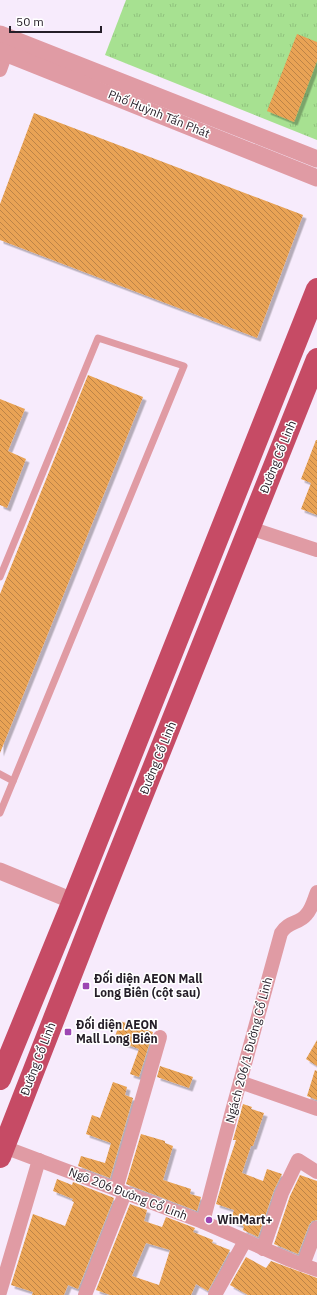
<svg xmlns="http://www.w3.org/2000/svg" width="317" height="1295" font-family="'IBM Plex Sans',sans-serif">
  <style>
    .grass { fill: url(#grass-tufts) }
    .building { fill: url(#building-back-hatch); fill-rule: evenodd; filter: url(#shadow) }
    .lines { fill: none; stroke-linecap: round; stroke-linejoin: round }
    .service { stroke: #e09ba4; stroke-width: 7 }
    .minor { stroke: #e09ba4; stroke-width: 14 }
    .tertiary { stroke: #e09ba4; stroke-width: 17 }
    .primary { stroke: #c64b65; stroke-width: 22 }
    .poi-dot { fill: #9d46b3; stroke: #fff; stroke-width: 1.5 }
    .labels { text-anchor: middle; stroke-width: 3; stroke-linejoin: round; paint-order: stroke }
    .street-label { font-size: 12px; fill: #251e28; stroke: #fff }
    .poi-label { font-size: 12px; font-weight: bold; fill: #251e28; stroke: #fff; text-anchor: start }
  </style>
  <defs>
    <pattern id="grass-tufts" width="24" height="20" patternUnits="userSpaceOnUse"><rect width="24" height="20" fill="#a7e191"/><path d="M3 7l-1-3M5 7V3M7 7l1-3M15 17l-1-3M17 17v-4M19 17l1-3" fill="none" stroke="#90c17d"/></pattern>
    <pattern id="building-back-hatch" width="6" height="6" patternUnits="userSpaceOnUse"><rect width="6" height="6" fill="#e9a354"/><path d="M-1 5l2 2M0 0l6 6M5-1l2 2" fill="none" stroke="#bd8446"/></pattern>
    <filter id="shadow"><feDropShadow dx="3.5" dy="3.5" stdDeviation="0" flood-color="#0004"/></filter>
  </defs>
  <rect width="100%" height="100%" fill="#f7ebfc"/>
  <polygon class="grass" points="126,0 317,0 317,140 105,55"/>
  <g class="building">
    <polygon points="297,34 317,42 317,61 294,122 267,111"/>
    <polygon points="34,113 303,215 257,338 0,240 0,204"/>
    <polygon points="88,375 143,397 0,753 0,594"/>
    <polygon points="0,399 25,409 8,451 26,459 7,508 0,505"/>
    <polygon points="316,440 317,440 317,515 301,509 311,483 301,479"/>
    <polygon points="120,1021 153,1032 139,1077 130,1074 139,1049 114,1040"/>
    <polygon points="317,1040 317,1066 306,1059"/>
    <polygon points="160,1066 193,1077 189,1088 157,1077"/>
    <polygon points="315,1070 317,1071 317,1100 307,1096"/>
    <polygon points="113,1082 127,1087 125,1095 133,1098 110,1178 78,1166 81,1156 105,1163 111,1143 86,1134 92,1115 100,1118"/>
    <polygon points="243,1104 252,1107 251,1109 264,1113 253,1146 251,1146 242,1173 263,1181 267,1169 282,1174 274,1190 258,1237 243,1230 244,1226 230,1221 234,1210 216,1204 225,1173 236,1140 233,1140"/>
    <polygon points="141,1134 165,1141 165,1143 173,1146 163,1180 191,1189 190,1194 201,1197 197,1211 126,1184"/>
    <polygon points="300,1175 317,1181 317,1220 312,1221 309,1225 298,1254 274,1244 290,1196"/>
    <polygon points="57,1179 72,1185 73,1182 114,1198 78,1289 68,1285 64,1295 32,1295 33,1292 11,1285 33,1214 65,1226 74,1202 72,1201 73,1199 53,1191"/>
    <path d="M130,1204L147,1210L144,1221L162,1227L166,1217L195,1228L193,1232L213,1240L212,1243L230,1250L208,1291L196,1284L191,1295H110L96,1290ZM146,1243L170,1250L159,1285L132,1276Z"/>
    <polygon points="246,1257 266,1268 271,1261 317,1278 317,1295 248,1295 230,1285"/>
  </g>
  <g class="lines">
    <g class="service">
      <polyline points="0,577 98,338 184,366 0,813"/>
      <polyline points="0,774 13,781"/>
    </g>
    <g class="minor">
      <polyline points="0,70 6,53"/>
      <polyline points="250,528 317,550"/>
      <polyline points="240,1082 317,1109"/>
      <polyline points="4,1147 203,1222 290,1260 317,1270"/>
      <polyline points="116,1189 160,1037"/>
      <path d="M203,1222L232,1111L281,933C288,921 299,924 306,915C312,909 314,899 317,892"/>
      <polyline points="263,1249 282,1193 298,1160 317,1172"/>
      <polyline points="303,1265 317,1228"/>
      <polyline points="0,1292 39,1160"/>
      <polyline points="85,1295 125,1193"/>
      <polyline points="215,1295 245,1241"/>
    </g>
    <g class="tertiary">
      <polyline points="0,34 317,159"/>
      <polyline points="0,51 317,178"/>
      <polyline points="0,871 73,901"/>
    </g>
    <g class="primary">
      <polyline points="0,1079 73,901 317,289"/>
      <polyline points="0,1157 96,911 317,359"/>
    </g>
  </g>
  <g class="poi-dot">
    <rect x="82" y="982" width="8" height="8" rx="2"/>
    <rect x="64" y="1028" width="8" height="8" rx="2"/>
    <circle cx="209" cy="1220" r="4"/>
  </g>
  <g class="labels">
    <g class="street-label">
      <text transform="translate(159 114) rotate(22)" y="4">Phố Huỳnh Tấn Phát</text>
      <text transform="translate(278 457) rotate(-68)" y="4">Đường Cổ Linh</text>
      <text transform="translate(158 758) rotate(-68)" y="4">Đường Cổ Linh</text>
      <text transform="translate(249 1050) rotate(-75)" y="4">Ngách 206/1 Đường Cổ Linh</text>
      <text transform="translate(38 1059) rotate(-69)" y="4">Đường Cổ Linh</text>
      <text transform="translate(128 1194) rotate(21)" y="4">Ngõ 206 Đường Cổ Linh</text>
    </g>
    <g class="poi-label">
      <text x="94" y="983">Đối diện AEON Mall<tspan x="94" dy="14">Long Biên (cột sau)</tspan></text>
      <text x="76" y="1029">Đối diện AEON<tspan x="76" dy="14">Mall Long Biên</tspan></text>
      <text x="217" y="1224">WinMart+</text>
    </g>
  </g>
  <path d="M10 26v6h91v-6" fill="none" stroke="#251e28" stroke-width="2"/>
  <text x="16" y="26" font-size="12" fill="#251e28" stroke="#ffffff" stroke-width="3" paint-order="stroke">50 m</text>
</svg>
